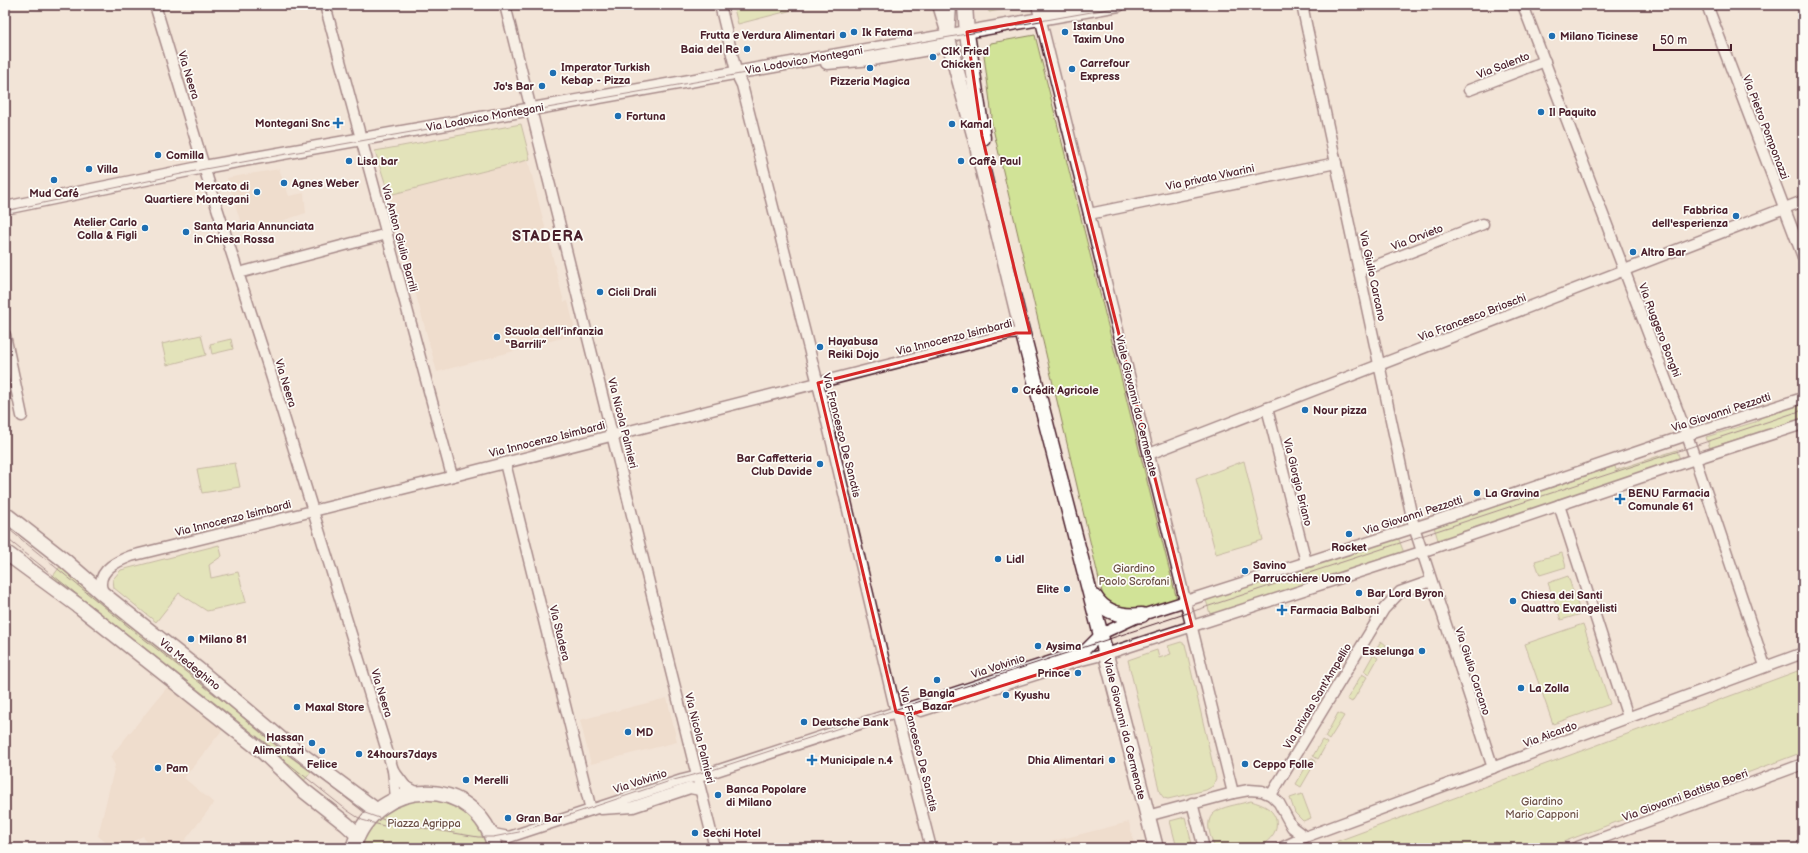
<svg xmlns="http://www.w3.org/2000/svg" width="1808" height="853" font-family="'Balsamiq Sans',sans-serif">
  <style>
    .built { fill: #ebd4c0 }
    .green { fill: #d1e397; stroke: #8e8161 }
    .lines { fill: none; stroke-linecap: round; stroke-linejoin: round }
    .minor-casing { stroke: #4a1f2b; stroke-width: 13 }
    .tertiary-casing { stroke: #4a1f2b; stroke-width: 15 }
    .secondary-casing { stroke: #4a1f2b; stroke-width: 17 }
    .minor { stroke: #fdfcf7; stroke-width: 10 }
    .tertiary { stroke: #fdfcf7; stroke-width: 12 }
    .secondary { stroke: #fdfcf7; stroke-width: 14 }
    .tram { stroke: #4a1f2b; stroke-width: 1 }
    .marked { fill: none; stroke: #d62828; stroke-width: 3; stroke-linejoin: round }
    .poi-dot { fill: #1f6fb2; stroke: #fdfcf7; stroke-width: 1.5 }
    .labels { text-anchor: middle; stroke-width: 3.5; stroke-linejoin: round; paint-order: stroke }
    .poi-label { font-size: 11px; font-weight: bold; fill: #4a1f2b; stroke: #fdfcf7; text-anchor: start }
    .street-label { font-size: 11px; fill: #4a1f2b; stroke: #fdfcf7 }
    .park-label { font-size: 11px; fill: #6c5046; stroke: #fdfcf7 }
    .district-label { font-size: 15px; font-weight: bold; letter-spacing: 1px; fill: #4a1f2b; stroke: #fdfcf7 }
  </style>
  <rect width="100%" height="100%" fill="#f2e4d7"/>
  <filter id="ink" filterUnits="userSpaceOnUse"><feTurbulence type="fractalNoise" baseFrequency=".025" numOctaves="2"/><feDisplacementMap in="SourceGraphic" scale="8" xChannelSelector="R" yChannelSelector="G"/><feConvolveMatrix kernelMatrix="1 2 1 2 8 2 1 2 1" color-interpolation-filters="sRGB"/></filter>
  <g filter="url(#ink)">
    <g class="built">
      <polygon points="528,160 564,302 568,301 576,334 437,372 389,195"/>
      <polygon points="279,169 289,196 304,193 306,213 244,233 227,178"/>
      <polygon points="173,680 227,724 184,778 214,803 179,848 152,848 147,844 143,836 128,844 109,845 98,836 115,765 110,757"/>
      <polygon points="667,698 677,742 591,764 580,720"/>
      <polygon points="1129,822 1135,848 1039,848 1038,845"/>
    </g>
    <g class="green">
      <polygon points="733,5 808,5 808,6 738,24"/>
      <polygon points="988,5 1024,5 1025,6 989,12"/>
      <polygon points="1035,35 1177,600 1123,617 1105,605 991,120 992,117 984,56 991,43"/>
      <polygon points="521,124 530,159 528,160 389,195 375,151"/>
      <polygon points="201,335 206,355 167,365 162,344"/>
      <polygon points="231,339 233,349 212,354 210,344"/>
      <polygon points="1803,404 1803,421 1769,432 1767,429 1710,448 1706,437 1755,422 1762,417"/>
      <polygon points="1677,450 1680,460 1439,543 1434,527 1615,466 1616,470"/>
      <polygon points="1244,461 1263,540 1216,554 1196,479"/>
      <polygon points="235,463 240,487 202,493 197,469"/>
      <polygon points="1398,537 1404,553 1211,617 1206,600"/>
      <polygon points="219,545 222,556 209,565 211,578 238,572 246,602 207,611 179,593 156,622 114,588 113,579 121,570"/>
      <polygon points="1562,553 1566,567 1540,575 1535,561"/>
      <polygon points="62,564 315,767 303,782 50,580"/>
      <polygon points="1568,576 1581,614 1561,620 1548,583"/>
      <polygon points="1583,624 1610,704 1553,724 1525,644"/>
      <polygon points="1381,641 1386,645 1380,655 1375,652"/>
      <polygon points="1181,642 1185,644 1216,778 1213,786 1206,790 1168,799 1164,798 1160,793 1128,660 1157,650 1159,658 1171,654 1168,646"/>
      <polygon points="1373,655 1378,658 1369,674 1364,671"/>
      <polygon points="1803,669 1803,752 1547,848 1319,848"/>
      <polygon points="1362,674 1367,677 1352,702 1347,699"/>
      <polygon points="1338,713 1344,716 1329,740 1325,737"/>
      <polygon points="1322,740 1327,743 1318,759 1313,756"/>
      <polygon points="1311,758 1316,761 1301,787 1296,784"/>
      <polygon points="1302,794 1311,818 1303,821 1295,813 1290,798"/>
      <path d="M417,799C457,801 472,812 488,848H359L371,824L400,803Z"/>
      <path d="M1251,801C1257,803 1264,805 1269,809C1286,824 1271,845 1252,848C1241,850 1227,848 1215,848C1197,808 1220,809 1251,801Z"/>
      <polygon points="1185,817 1193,848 1177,848 1170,821"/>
    </g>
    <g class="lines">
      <defs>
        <g id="minor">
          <polyline points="155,5 208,180 271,375 393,770 396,798"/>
          <polyline points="325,5 452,476"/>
          <polyline points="505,5 715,848"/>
          <polyline points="720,5 737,75 742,85 820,392 896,712 931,848"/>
          <polyline points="938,5 945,28"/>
          <polyline points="1037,5 1233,793"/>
          <polyline points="1302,5 1414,527 1493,768"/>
          <polyline points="1523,5 1687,435 1765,666"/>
          <polyline points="1707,5 1803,257"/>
          <polyline points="1469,90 1545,61"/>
          <polyline points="1089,214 1336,163"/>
          <polyline points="1359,270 1372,267 1483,224"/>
          <polyline points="239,273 387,234"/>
          <polyline points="5,335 22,416"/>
          <polyline points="1267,408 1306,562"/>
          <polyline points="1149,454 1803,201"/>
          <polyline points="505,463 591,810"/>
          <polyline points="1559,505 1628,717"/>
          <path d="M103,594C103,591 101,588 101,585C100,569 118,561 131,556L446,478L1009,334L1023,333"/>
          <polyline points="921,711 1082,660 1106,654 1421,552 1695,459 1803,424"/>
          <polyline points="393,770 405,786 418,793"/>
          <polyline points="1271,795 1384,609 1400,592 1431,581"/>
          <polyline points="1192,803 1204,848"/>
          <polyline points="601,809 633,807 690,788 700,790"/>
          <polyline points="1147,816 1233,793 1249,790 1262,791 1271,795 1279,803 1292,827 1305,837"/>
          <polyline points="487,828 494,834 509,837 682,780 710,773 1085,650 1101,634 1142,615 1429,523 1687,435 1803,398"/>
          <polyline points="1281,848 1305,837 1803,653"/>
          <polyline points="1575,848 1803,764"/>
        </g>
        <g id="tertiary">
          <polyline points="1040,19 1051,8 1060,5"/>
          <polyline points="827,63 872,59 934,48 947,35"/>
          <polyline points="5,208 204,167 1119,5"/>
        </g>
        <g id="secondary">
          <polyline points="949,5 947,35 975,138 1018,315 1156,848"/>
          <polyline points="965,5 967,34 983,138"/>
          <polyline points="5,514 64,560 103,594 200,671 287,744 376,810"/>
          <polyline points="5,552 80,607 261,750 303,790 346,824 358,835"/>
          <path d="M1095,597C1105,613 1123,617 1142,615"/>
          <path d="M353,848C376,775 477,774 495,848"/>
        </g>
      </defs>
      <use href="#minor" class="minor-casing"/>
      <use href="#tertiary" class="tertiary-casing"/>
      <use href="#secondary" class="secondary-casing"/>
      <use href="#minor" class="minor"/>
      <use href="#tertiary" class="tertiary"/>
      <use href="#secondary" class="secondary"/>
      <g class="tram">
        <polyline points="5,211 205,169 281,155 1131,5"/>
        <polyline points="5,526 129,627 365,813 393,823 478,837 493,837 519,832 670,781 715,769 1803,410"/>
        <polyline points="5,537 348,811 362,820 384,826"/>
      </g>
    </g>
  </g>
  <path d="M0 0H1808V853H0ZM1040,19L1192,626L909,715L896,712L818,383L1016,333H1030L982,136L967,32Z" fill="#f2e4d7" fill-opacity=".55" fill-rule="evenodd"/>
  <path class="marked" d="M1040,19L1192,626L909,715L896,712L818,383L1016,333H1030L982,136L967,32Z"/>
  <g class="poi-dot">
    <circle cx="854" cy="32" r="4"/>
    <circle cx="1065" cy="32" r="4"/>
    <circle cx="843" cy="35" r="4"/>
    <circle cx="1552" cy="36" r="4"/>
    <circle cx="747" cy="49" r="4"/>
    <circle cx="933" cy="57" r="4"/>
    <circle cx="870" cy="68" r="4"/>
    <circle cx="1072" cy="69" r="4"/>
    <circle cx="553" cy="73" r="4"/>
    <circle cx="542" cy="86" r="4"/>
    <circle cx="1541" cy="112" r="4"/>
    <circle cx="618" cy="116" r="4"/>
    <path d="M336 117h4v4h4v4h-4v4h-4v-4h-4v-4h4z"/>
    <circle cx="952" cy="124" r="4"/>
    <circle cx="158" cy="155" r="4"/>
    <circle cx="349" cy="161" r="4"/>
    <circle cx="961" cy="161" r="4"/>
    <circle cx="89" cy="169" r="4"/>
    <circle cx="54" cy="180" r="4"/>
    <circle cx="284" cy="183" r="4"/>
    <circle cx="257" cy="192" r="4"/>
    <circle cx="1736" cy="216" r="4"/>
    <circle cx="145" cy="228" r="4"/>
    <circle cx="186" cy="232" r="4"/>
    <circle cx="1633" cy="252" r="4"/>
    <circle cx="600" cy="292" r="4"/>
    <circle cx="497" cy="337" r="4"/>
    <circle cx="820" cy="347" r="4"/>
    <circle cx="1015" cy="390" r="4"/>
    <circle cx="1305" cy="410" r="4"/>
    <circle cx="820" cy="464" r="4"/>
    <circle cx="1477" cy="493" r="4"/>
    <path d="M1618 493h4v4h4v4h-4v4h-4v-4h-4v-4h4z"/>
    <circle cx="1349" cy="534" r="4"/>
    <circle cx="998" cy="559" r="4"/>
    <circle cx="1245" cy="571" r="4"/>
    <circle cx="1067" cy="589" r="4"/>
    <circle cx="1359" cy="593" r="4"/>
    <circle cx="1513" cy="601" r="4"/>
    <path d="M1280 604h4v4h4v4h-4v4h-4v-4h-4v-4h4z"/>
    <circle cx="191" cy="639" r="4"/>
    <circle cx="1038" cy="646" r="4"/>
    <circle cx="1422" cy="651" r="4"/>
    <circle cx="1078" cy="673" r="4"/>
    <circle cx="937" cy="680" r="4"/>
    <circle cx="1521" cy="688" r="4"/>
    <circle cx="1006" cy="695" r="4"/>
    <circle cx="297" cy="707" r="4"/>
    <circle cx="804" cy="722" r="4"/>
    <circle cx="628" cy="732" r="4"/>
    <circle cx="312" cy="743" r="4"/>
    <circle cx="322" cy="751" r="4"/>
    <circle cx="359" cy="754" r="4"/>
    <path d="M810 754h4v4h4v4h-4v4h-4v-4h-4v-4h4z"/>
    <circle cx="1112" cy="760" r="4"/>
    <circle cx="1245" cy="764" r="4"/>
    <circle cx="158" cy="768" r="4"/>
    <circle cx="466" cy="780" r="4"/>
    <circle cx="718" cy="795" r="4"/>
    <circle cx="508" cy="818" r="4"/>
    <circle cx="695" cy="833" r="4"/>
  </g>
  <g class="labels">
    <g class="poi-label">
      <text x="1073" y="30">Istanbul<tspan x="1073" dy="13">Taxim Uno</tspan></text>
      <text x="862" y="36">Ik Fatema</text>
      <text x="835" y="39" text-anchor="end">Frutta e Verdura Alimentari</text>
      <text x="1560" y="40">Milano Ticinese</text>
      <text x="739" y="53" text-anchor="end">Baia del Re</text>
      <text x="941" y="55">CIK Fried<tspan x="941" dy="13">Chicken</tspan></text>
      <text x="1080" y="67">Carrefour<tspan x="1080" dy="13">Express</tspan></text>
      <text x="561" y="71">Imperator Turkish<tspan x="561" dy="13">Kebap - Pizza</tspan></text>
      <text x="870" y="85" text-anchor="middle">Pizzeria Magica</text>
      <text x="534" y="90" text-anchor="end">Jo's Bar</text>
      <text x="1549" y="116">Il Paquito</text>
      <text x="626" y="120">Fortuna</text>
      <text x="330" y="127" text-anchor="end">Montegani Snc</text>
      <text x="960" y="128">Kamal</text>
      <text x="166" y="159">Comilla</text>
      <text x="357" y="165">Lisa bar</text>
      <text x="969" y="165">Caffè Paul</text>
      <text x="97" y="173">Villa</text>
      <text x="292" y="187">Agnes Weber</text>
      <text x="249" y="190" text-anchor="end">Mercato di<tspan x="249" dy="13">Quartiere Montegani</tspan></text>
      <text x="54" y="197" text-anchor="middle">Mud Café</text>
      <text x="1728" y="214" text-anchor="end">Fabbrica<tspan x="1728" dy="13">dell'esperienza</tspan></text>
      <text x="137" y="226" text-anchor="end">Atelier Carlo<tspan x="137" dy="13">Colla &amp; Figli</tspan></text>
      <text x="194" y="230">Santa Maria Annunciata<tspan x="194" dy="13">in Chiesa Rossa</tspan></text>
      <text x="1641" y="256">Altro Bar</text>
      <text x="608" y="296">Cicli Drali</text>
      <text x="505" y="335">Scuola dell’infanzia<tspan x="505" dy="13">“Barrili”</tspan></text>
      <text x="828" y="345">Hayabusa<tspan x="828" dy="13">Reiki Dojo</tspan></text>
      <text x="1023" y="394">Crédit Agricole</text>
      <text x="1313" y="414">Nour pizza</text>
      <text x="812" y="462" text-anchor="end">Bar Caffetteria<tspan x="812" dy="13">Club Davide</tspan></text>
      <text x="1485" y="497">La Gravina</text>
      <text x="1628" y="497">BENU Farmacia<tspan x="1628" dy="13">Comunale 61</tspan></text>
      <text x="1349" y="551" text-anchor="middle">Rocket</text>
      <text x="1006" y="563">Lidl</text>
      <text x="1253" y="569">Savino<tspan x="1253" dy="13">Parrucchiere Uomo</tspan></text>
      <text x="1059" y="593" text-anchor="end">Elite</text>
      <text x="1367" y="597">Bar Lord Byron</text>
      <text x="1521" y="599">Chiesa dei Santi<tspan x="1521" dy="13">Quattro Evangelisti</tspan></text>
      <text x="1290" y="614">Farmacia Balboni</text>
      <text x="199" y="643">Milano 81</text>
      <text x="1046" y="650">Aysima</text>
      <text x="1414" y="655" text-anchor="end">Esselunga</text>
      <text x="1070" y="677" text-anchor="end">Prince</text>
      <text x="1529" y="692">La Zolla</text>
      <text x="937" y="697" text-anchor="middle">Bangla<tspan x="937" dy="13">Bazar</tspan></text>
      <text x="1014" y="699">Kyushu</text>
      <text x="305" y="711">Maxal Store</text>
      <text x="812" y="726">Deutsche Bank</text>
      <text x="636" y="736">MD</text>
      <text x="304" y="741" text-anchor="end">Hassan<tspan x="304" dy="13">Alimentari</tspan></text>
      <text x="367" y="758">24hours7days</text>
      <text x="820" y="764">Municipale n.4</text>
      <text x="1104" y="764" text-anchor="end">Dhia Alimentari</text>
      <text x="322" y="768" text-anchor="middle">Felice</text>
      <text x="1253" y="768">Ceppo Folle</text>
      <text x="166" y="772">Pam</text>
      <text x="474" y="784">Merelli</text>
      <text x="726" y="793">Banca Popolare<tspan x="726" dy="13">di Milano</tspan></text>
      <text x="516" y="822">Gran Bar</text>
      <text x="703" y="837">Sechi Hotel</text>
    </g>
    <g class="street-label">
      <text transform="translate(804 60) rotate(-10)" y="4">Via Lodovico Montegani</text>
      <text transform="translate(1503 65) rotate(-21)" y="4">Via Salento</text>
      <text transform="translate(189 75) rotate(73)" y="4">Via Neera</text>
      <text transform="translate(485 117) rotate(-10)" y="4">Via Lodovico Montegani</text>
      <text transform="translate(1766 127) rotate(69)" y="4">Via Pietro Pomponazzi</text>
      <text transform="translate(1210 177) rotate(-12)" y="4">Via privata Vivarini</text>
      <text transform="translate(1417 237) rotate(-21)" y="4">Via Orvieto</text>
      <text transform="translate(400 238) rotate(75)" y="4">Via Anton Giulio Barrili</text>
      <text transform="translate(1373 276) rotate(78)" y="4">Via Giulio Carcano</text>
      <text transform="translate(1472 317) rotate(-21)" y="4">Via Francesco Brioschi</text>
      <text transform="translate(1660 330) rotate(69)" y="4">Via Ruggero Bonghi</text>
      <text transform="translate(954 337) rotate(-14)" y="4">Via Innocenzo Isimbardi</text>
      <text transform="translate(286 383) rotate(73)" y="4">Via Neera</text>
      <text transform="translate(1137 406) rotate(76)" y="4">Viale Giovanni da Cermenate</text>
      <text transform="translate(1721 412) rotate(-18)" y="4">Via Giovanni Pezzotti</text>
      <text transform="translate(623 423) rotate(76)" y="4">Via Nicola Palmieri</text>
      <text transform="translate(842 435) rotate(76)" y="4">Via Francesco De Sanctis</text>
      <text transform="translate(547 439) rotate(-14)" y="4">Via Innocenzo Isimbardi</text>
      <text transform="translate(1298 482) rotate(76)" y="4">Via Giorgio Briano</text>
      <text transform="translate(1413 515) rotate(-18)" y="4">Via Giovanni Pezzotti</text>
      <text transform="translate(233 518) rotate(-14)" y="4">Via Innocenzo Isimbardi</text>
      <text transform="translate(560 633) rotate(76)" y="4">Via Stadera</text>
      <text transform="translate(190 664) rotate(39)" y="4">Via Medeghino</text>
      <text transform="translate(998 666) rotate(-18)" y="4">Via Volvinio</text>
      <text transform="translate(1473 671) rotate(72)" y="4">Via Giulio Carcano</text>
      <text transform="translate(382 693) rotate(73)" y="4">Via Neera</text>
      <text transform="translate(1317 696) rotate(-59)" y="4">Via privata Sant'Ampellio</text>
      <text transform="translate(1125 729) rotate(76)" y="4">Viale Giovanni da Cermenate</text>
      <text transform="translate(1550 734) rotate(-20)" y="4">Via Aicardo</text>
      <text transform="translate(700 738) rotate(76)" y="4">Via Nicola Palmieri</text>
      <text transform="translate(919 749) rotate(76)" y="4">Via Francesco De Sanctis</text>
      <text transform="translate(640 781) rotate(-18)" y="4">Via Volvinio</text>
      <text transform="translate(1685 795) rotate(-20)" y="4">Via Giovanni Battista Boeri</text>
    </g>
    <g class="park-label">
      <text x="1134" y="572">Giardino<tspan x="1134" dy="13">Paolo Scrofani</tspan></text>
      <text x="1542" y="805">Giardino<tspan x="1542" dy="13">Mario Capponi</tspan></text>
      <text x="424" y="827">Piazza Agrippa</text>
    </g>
    <g class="district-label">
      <text x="548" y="241">STADERA</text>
    </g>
  </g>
  <rect width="1808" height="853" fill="none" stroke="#fdfcf7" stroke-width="20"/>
  <rect x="10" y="10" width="1788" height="833" fill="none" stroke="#4a1f2b" stroke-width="1.5" filter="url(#ink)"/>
  <path d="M1654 44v6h77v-6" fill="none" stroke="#4a1f2b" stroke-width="2"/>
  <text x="1660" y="44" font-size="12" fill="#4a1f2b" stroke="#fdfcf7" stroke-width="3" paint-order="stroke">50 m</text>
</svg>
